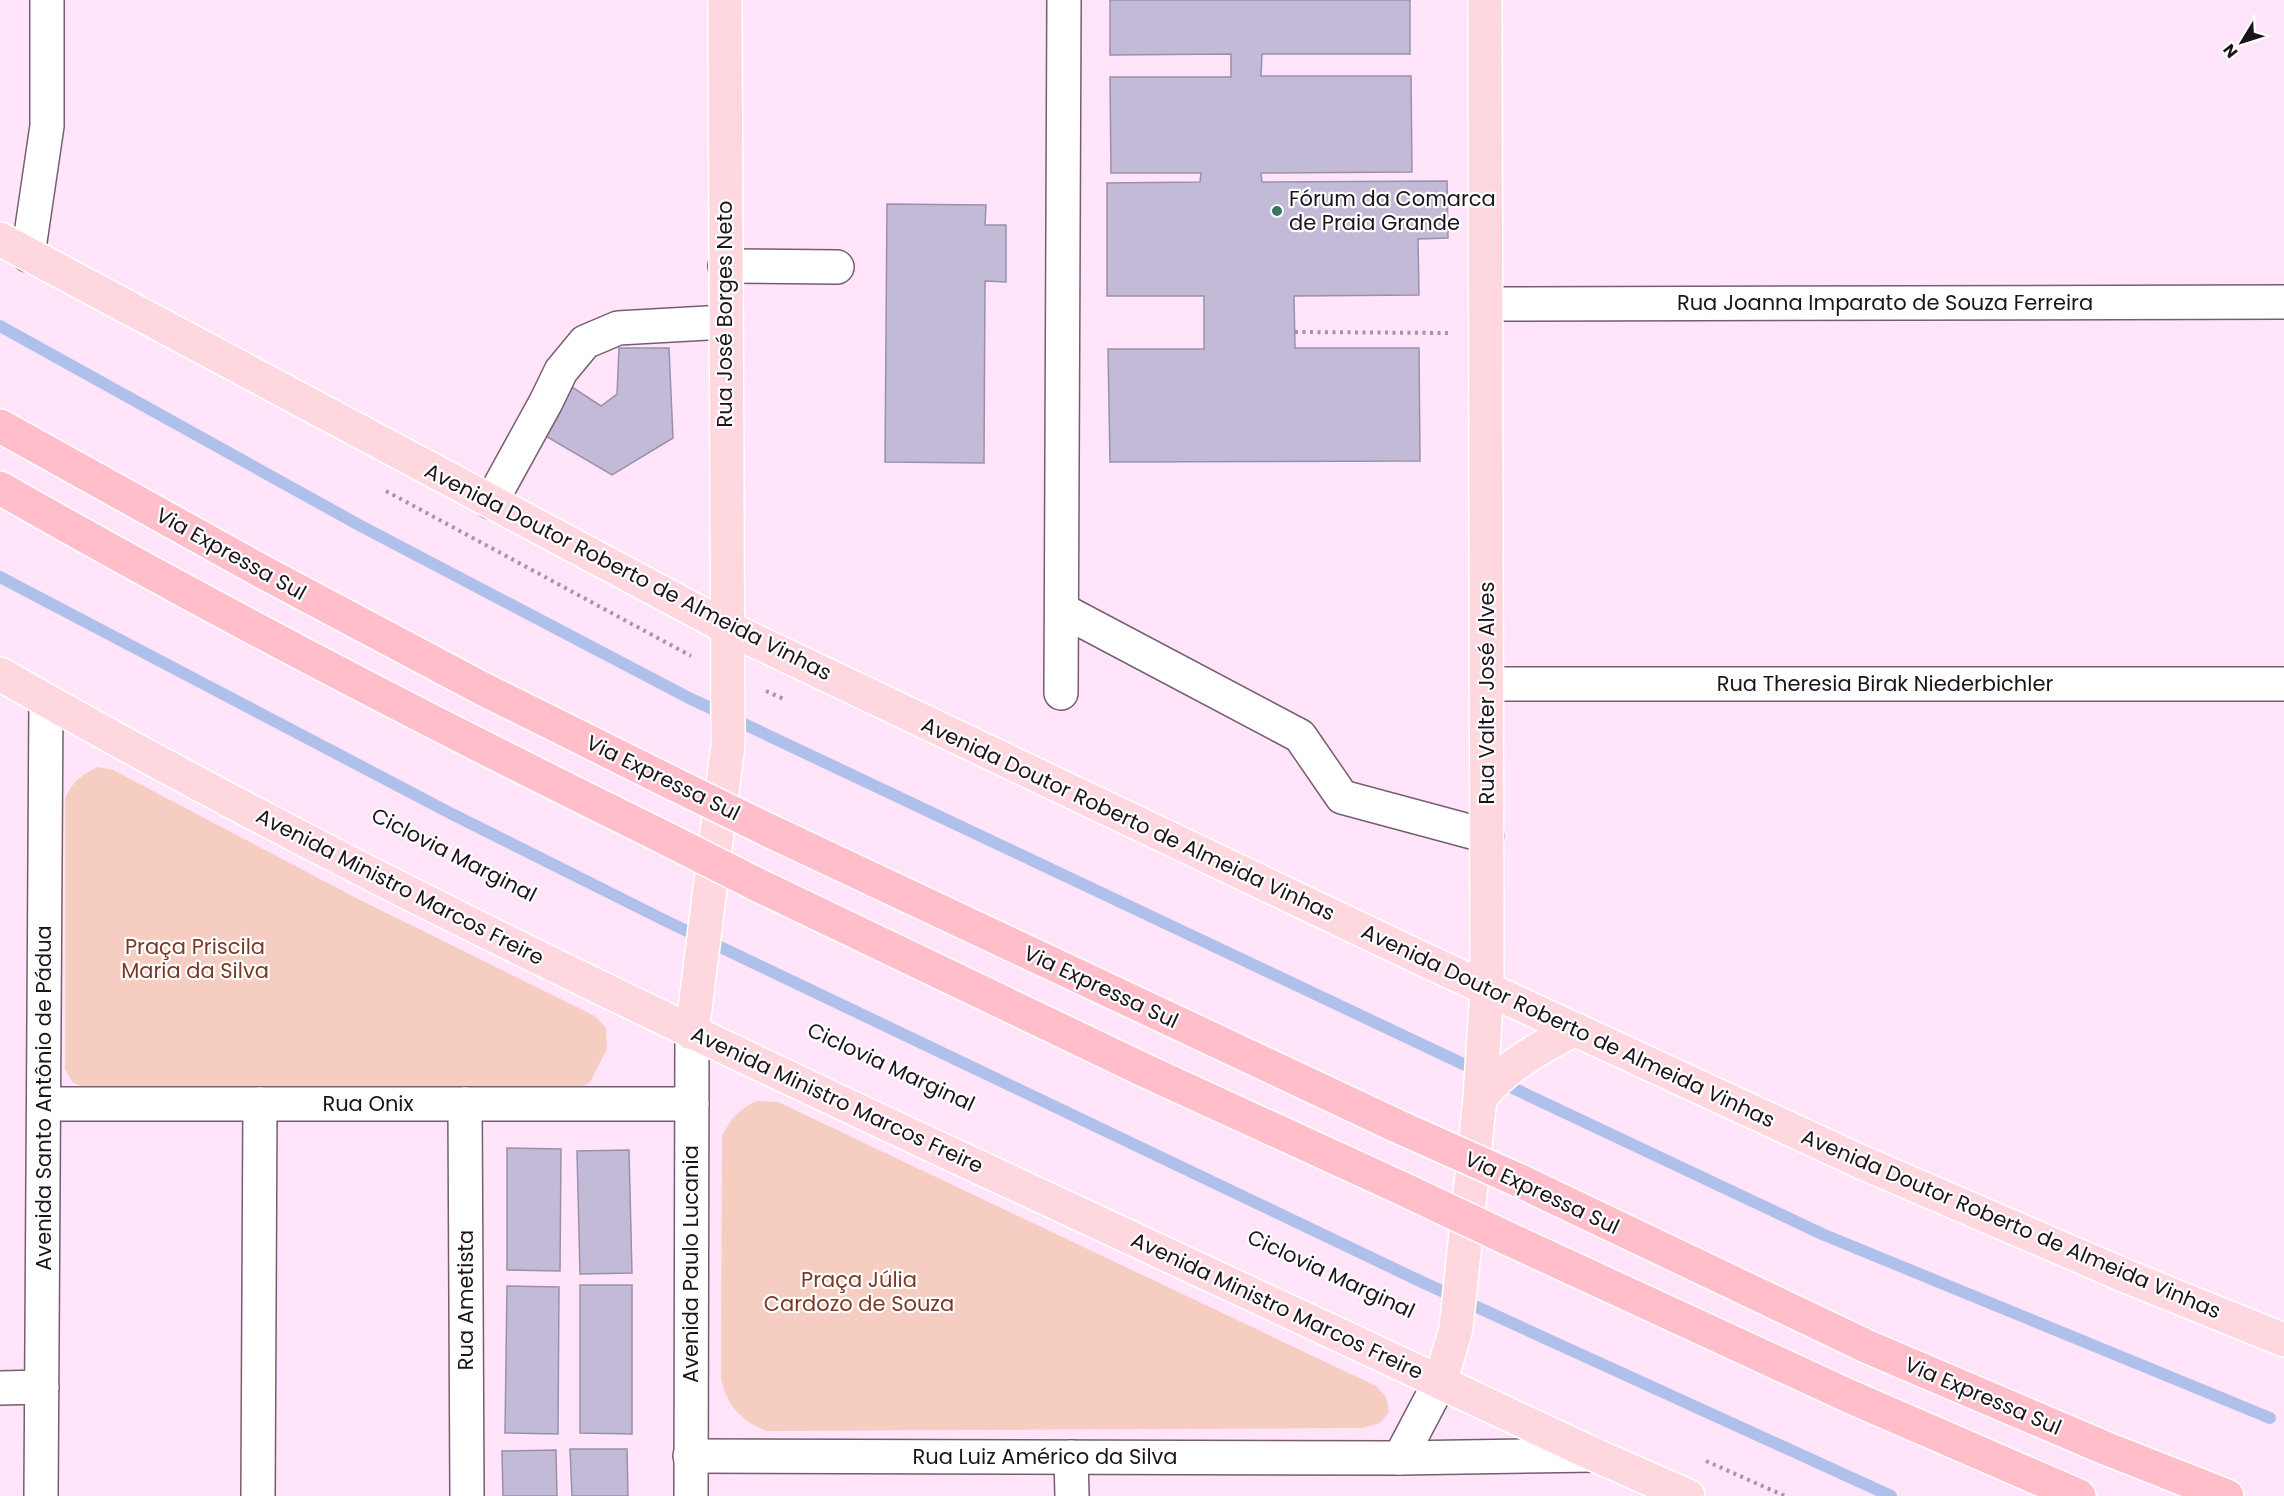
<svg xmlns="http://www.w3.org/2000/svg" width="2284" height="1496" font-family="Poppins,sans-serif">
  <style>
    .green { fill: #f6cec1 }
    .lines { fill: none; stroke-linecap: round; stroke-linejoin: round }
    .stream { stroke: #afc1ea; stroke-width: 12 }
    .building { fill: #c2bad6; stroke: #9991ac; stroke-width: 1.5 }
    .minor-casing { stroke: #755e70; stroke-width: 36 }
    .major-casing { stroke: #fff; stroke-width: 36 }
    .highway-casing { stroke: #fff; stroke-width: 36 }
    .path { stroke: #a894a4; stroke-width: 4; stroke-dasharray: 3 4.5; stroke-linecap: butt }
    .minor { stroke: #fff; stroke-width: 33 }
    .major { stroke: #ffd8df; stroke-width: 33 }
    .highway { stroke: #ffbeca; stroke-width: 33 }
    .highway-bridge-casing { stroke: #fff; stroke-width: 36; stroke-linecap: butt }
    .highway-bridge { stroke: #ffbeca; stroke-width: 33 }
    .poi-dot { fill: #3a7660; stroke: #fff; stroke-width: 2 }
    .labels { text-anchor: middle; stroke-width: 4.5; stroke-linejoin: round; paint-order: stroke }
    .poi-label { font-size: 21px; fill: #1d141b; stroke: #fff; text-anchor: start }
    .street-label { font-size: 21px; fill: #1d141b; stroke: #fff }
    .park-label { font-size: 21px; fill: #783a26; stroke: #fff }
  </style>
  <rect width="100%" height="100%" fill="#ffe4fa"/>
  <g class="green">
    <path d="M98,767L113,770L358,899L595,1016L606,1028L607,1049L590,1082L581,1088L572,1090L83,1087L72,1082L65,1069V799C72,782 81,775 98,767Z"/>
    <path d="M758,1101L778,1102L1376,1386L1386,1397L1389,1412L1380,1423L1363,1428L767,1431C742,1422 727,1406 721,1379L722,1136C731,1119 739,1108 758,1101Z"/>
  </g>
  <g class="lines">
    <g class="stream">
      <polyline points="0,326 359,525 689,698 1480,1072"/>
      <polyline points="0,577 450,813 666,921 1422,1282 1891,1496"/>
      <polyline points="1498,1081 1822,1234 2270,1418"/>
    </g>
  </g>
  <g class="building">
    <polygon points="1110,0 1410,0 1410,54 1262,54 1261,76 1411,76 1412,172 1261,173 1262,182 1447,181 1448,238 1418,239 1419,295 1294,296 1295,348 1419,348 1420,461 1110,462 1108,349 1204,349 1204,296 1107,296 1107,183 1200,182 1201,173 1111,173 1110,77 1231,77 1231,54 1110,55"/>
    <polygon points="887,204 986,205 985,225 1006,225 1006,282 985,281 984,463 885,462"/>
    <polygon points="619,348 669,348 673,438 612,475 537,431 566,383 601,406 617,394"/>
    <polygon points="507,1148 561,1149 560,1271 507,1270"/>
    <polygon points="629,1150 632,1273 580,1274 577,1151"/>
    <polygon points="580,1285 632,1285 632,1434 580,1433"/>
    <polygon points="507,1286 559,1287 558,1434 505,1433"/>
    <polygon points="570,1449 627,1449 628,1496 572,1496"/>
    <polygon points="556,1450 557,1496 503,1496 502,1451"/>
  </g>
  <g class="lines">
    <defs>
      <g id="minor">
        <polyline points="28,255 47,126 47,0"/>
        <polyline points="725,266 837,267"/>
        <polyline points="1486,304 2284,302"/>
        <polyline points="491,502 546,402 561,371 585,342 618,328 725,322"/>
        <polyline points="1062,610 1300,736 1342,797 1487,836"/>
        <polyline points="1487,684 2284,684"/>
        <polyline points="1061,693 1064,0"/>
        <polyline points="44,1104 692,1104"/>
        <polyline points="465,1104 467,1496"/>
        <polyline points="0,1388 42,1387"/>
        <polyline points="690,1456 1400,1458 1595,1455"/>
        <polyline points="1071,1457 1072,1496"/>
        <polyline points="1400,1458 1440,1382"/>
        <polyline points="41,1496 46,701"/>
        <polyline points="258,1496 260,1104"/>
        <polyline points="691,1496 692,1033"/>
      </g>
      <g id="major">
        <polyline points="0,239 726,627 1427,961 1859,1161 2128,1277 2284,1340"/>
        <path d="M0,674C305,849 622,1000 940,1149C1159,1251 1377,1352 1595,1455L1688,1496"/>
        <polyline points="692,1033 728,745 725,0"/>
        <path d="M1480,1098C1505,1066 1540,1048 1575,1029"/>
        <polyline points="1440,1382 1456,1329 1480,1098 1487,989 1485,0"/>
      </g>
      <g id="highway">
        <polyline points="0,426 263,572 483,689 672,783"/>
        <path d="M0,488C215,611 435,725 657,834"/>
        <polyline points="768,830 1397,1126"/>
        <polyline points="758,885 1146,1071 1401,1188"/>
        <polyline points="1518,1180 1868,1347 2105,1448 2227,1496"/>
        <polyline points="1511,1240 1851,1397 2079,1496"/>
      </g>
    </defs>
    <use href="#minor" class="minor-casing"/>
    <use href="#major" class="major-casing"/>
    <use href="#highway" class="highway-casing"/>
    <g class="path">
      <polyline points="1295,332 1449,333"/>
      <polyline points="386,491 691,656"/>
      <polyline points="766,691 786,700"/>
      <polyline points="1706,1461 1785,1496"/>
    </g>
    <use href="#minor" class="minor"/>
    <use href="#major" class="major"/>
    <use href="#highway" class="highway"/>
    <defs>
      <g id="highway-bridge">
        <polyline points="672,783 768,830"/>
        <polyline points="657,834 758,885"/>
        <polyline points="1397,1126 1518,1180"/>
        <polyline points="1401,1188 1511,1240"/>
      </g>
    </defs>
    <use href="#highway-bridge" class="highway-bridge-casing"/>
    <use href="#highway-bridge" class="highway-bridge"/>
  </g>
  <circle class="poi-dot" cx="1277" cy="211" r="6"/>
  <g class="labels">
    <g class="poi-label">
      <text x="1289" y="206">Fórum da Comarca<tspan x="1289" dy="24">de Praia Grande</tspan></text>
    </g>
    <g class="street-label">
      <text x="1885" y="310">Rua Joanna Imparato de Souza Ferreira</text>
      <text transform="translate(725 314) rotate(-90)" y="7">Rua José Borges Neto</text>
      <text transform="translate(231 554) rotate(29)" y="7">Via Expressa Sul</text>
      <text transform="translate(628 572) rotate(27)" y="7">Avenida Doutor Roberto de Almeida Vinhas</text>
      <text x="1885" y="691">Rua Theresia Birak Niederbichler</text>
      <text transform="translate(1487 693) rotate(-90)" y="7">Rua Valter José Alves</text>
      <text transform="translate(663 778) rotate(26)" y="7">Via Expressa Sul</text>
      <text transform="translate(1128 819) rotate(25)" y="7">Avenida Doutor Roberto de Almeida Vinhas</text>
      <text transform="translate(454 855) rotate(27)" y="7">Ciclovia Marginal</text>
      <text transform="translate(400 887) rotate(27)" y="7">Avenida Ministro Marcos Freire</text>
      <text transform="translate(1101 987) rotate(25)" y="7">Via Expressa Sul</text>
      <text transform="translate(1568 1026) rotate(25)" y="7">Avenida Doutor Roberto de Almeida Vinhas</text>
      <text transform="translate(891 1067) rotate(25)" y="7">Ciclovia Marginal</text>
      <text transform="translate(44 1098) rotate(-90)" y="7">Avenida Santo Antônio de Pádua</text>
      <text transform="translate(837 1100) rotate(25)" y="7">Avenida Ministro Marcos Freire</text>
      <text x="368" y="1111">Rua Onix</text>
      <text transform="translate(1542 1193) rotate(25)" y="7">Via Expressa Sul</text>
      <text transform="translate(2011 1224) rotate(23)" y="7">Avenida Doutor Roberto de Almeida Vinhas</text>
      <text transform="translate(691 1264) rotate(-90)" y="7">Avenida Paulo Lucania</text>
      <text transform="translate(1331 1274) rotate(25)" y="7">Ciclovia Marginal</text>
      <text transform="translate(466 1300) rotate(-90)" y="7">Rua Ametista</text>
      <text transform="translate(1277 1306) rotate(25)" y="7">Avenida Ministro Marcos Freire</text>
      <text transform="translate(1983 1396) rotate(23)" y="7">Via Expressa Sul</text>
      <text x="1045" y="1464">Rua Luiz Américo da Silva</text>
    </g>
    <g class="park-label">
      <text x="195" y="954">Praça Priscila<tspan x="195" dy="24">Maria da Silva</tspan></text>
      <text x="859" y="1287">Praça Júlia<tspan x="859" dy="24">Cardozo de Souza</tspan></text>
    </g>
  </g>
  <g transform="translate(2242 42) rotate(232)" stroke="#ffffff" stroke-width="4.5" paint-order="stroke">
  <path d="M0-4.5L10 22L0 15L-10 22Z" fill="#1d141b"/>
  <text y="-9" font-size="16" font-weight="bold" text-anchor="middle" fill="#1d141b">N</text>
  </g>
</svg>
